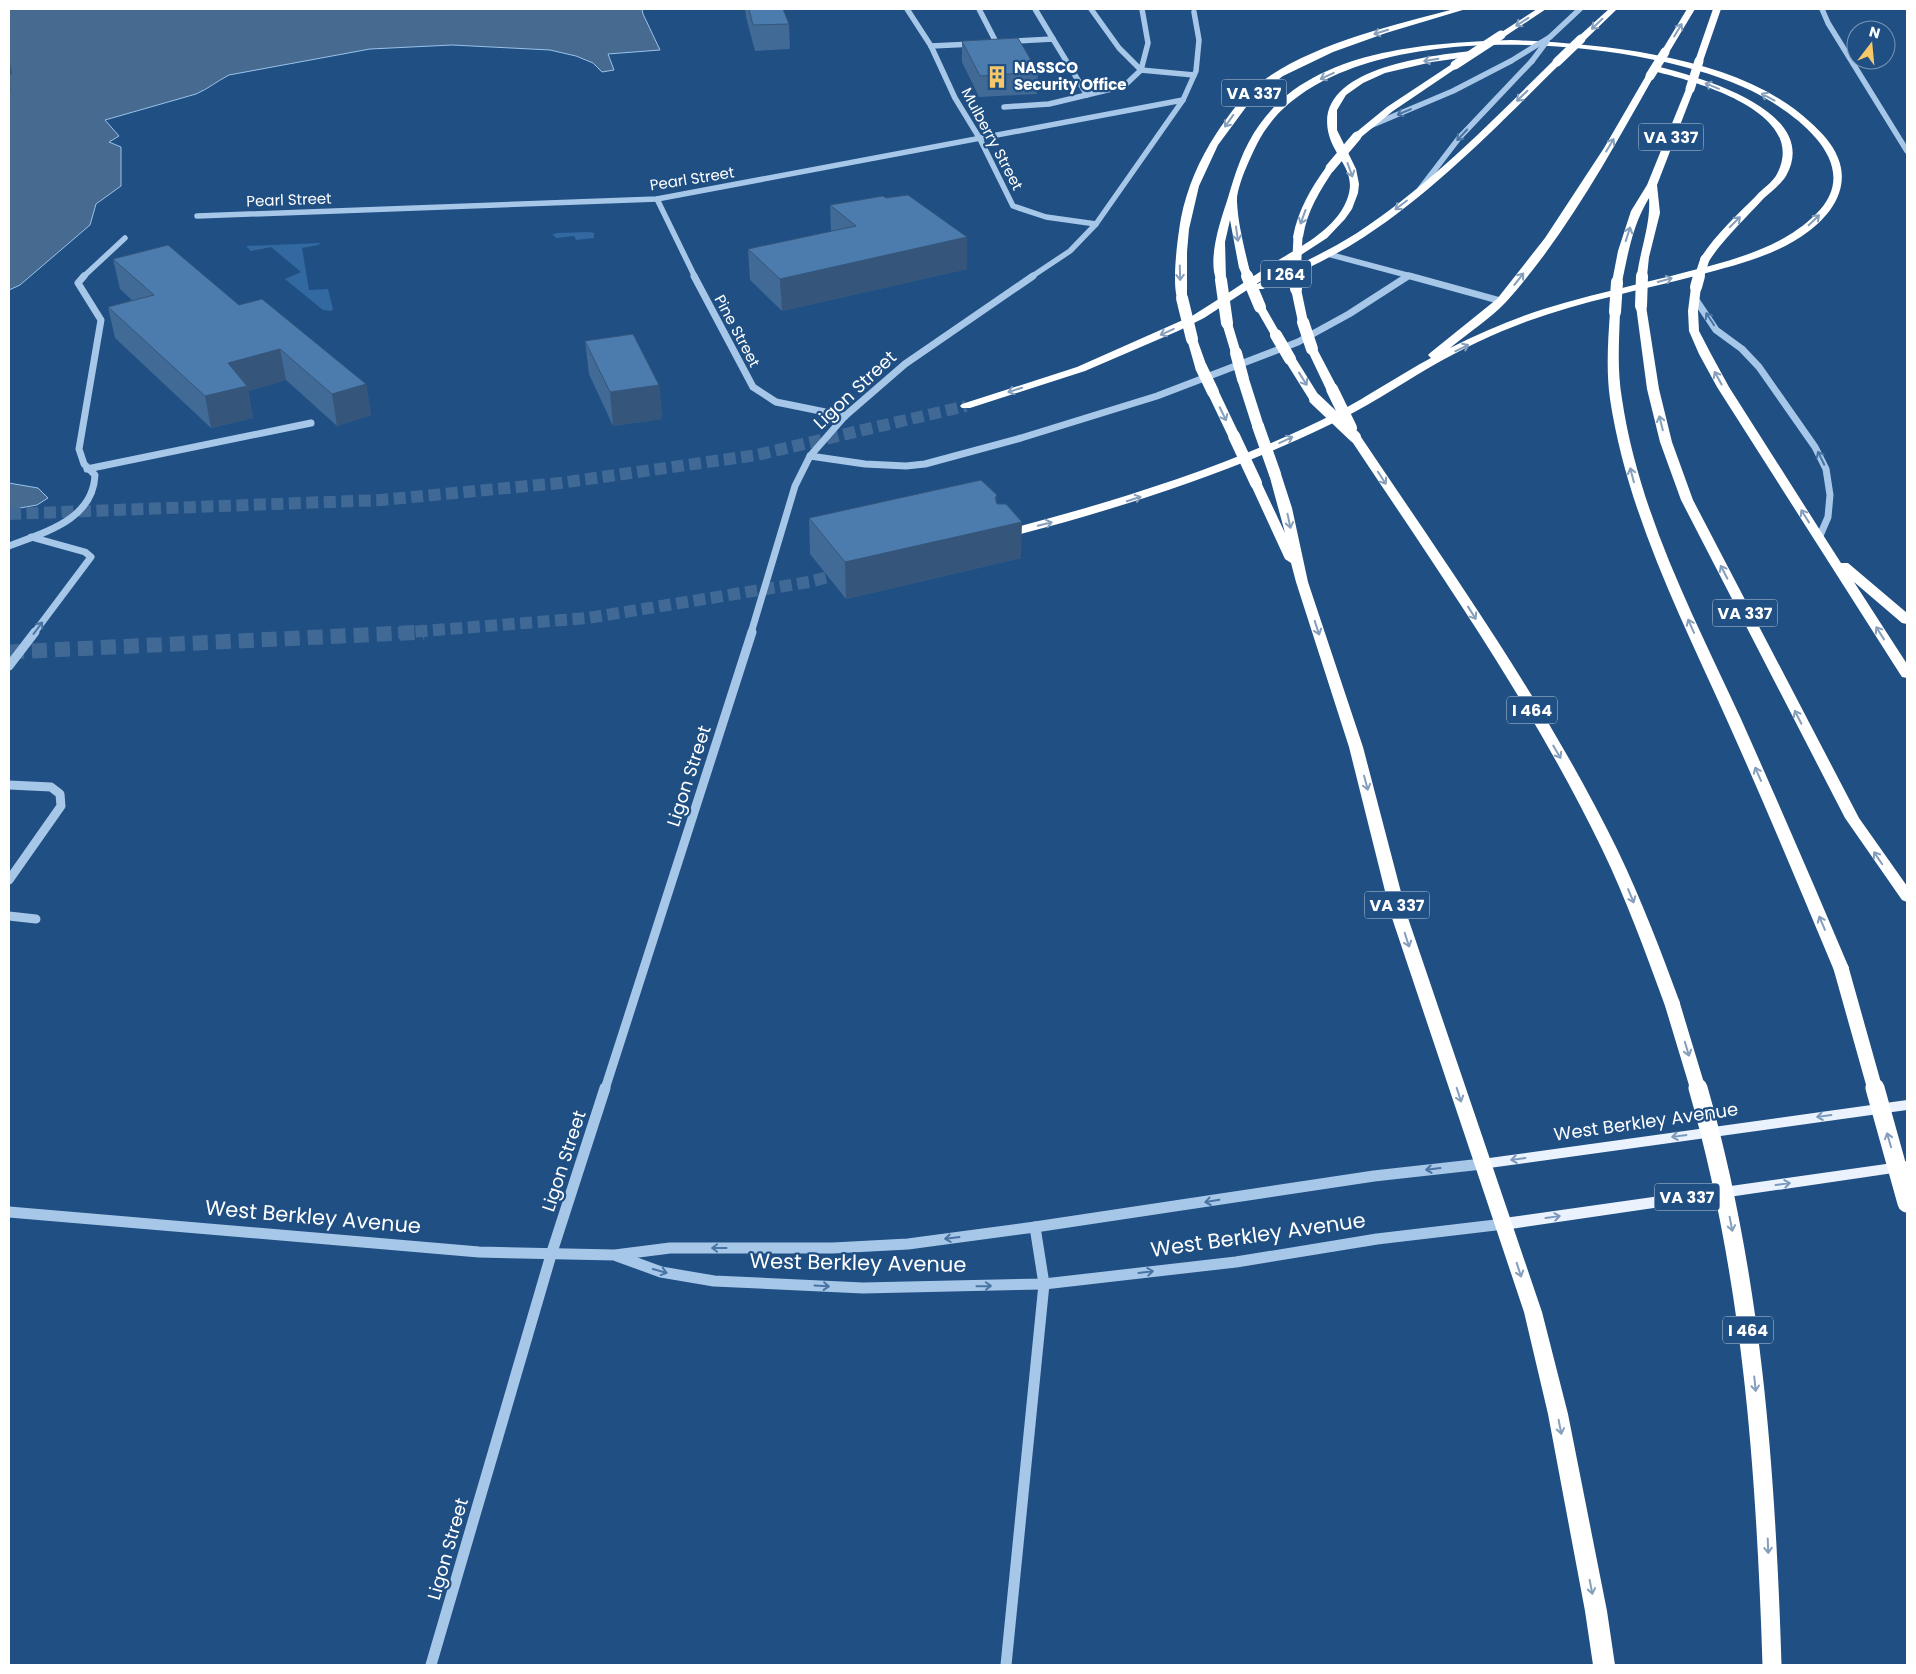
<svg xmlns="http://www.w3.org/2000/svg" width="1916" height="1674" font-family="Poppins,sans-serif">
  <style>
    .green { fill: #3369a1 }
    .water { fill: #476a90; stroke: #9ac3eb }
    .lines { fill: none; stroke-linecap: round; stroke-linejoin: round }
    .highway-tunnel-far1 { stroke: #416996; stroke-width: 12; stroke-dasharray: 12 5.5; stroke-linecap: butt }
    .highway-tunnel { stroke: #416996; stroke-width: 15; stroke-dasharray: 15 8; stroke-linecap: butt }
    .minor-far3 { stroke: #a7c7e9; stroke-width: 5.5 }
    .minor-far2 { stroke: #a7c7e9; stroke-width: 7 }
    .minor-far1 { stroke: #a7c7e9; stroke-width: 9 }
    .minor { stroke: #a7c7e9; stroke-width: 11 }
    .major { fill: #eaf2fe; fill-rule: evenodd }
    .highway { fill: #fff; fill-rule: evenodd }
    .minor-bridge { stroke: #a7c7e9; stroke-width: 5.5 }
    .highway-bridge-far3 { stroke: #fff; stroke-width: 9 }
    .highway-bridge-far2 { stroke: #fff; stroke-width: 12 }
    .highway-bridge-far1 { stroke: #fff; stroke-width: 15 }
    .highway-bridge { stroke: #fff; stroke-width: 19 }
    .wall { fill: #416a96 }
    .shaded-wall { fill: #35567a }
    .building { fill: #4c7bae; stroke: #35567a }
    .oneway { stroke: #849ebb }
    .oneway2 { stroke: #4873a2 }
    .oneway3 { stroke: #7a98ba }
    .labels { text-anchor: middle; stroke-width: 4.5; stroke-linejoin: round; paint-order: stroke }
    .far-poi-label { font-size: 15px; font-weight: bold; fill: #fff; stroke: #1f4f83; text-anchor: start }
    .far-street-label { font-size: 15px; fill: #fff; stroke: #1f4f83 }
    .shield { fill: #1f4f83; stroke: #bccada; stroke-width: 1 }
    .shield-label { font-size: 16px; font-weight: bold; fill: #fff }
    .street-label { font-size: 18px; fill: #fff; stroke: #1f4f83 }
    .near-street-label { font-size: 21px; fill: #fff; stroke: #1f4f83 }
  </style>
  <rect width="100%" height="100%" fill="#1f4f83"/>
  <g class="green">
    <polygon points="590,232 594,233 594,238 576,240 574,236 557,238 552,235 557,233"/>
    <polygon points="321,243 318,245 302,248 309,290 328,289 333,309 331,311 323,310 285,279 301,272 271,247 251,251 246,246"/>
  </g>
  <g class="water">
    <path d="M9,9H642L643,14L660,50L608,54L614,70L602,72L593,63L576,56L550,50L452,45L370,49L229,75C217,81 208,89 196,94L105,120L119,136L109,142L121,147V186L96,204L90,225L20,285L9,290Z"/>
    <polygon points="9,483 38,488 48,498 37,505 9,510"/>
  </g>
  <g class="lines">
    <g class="highway-tunnel-far1">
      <polyline points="9,514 381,500 560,483 757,455 966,406"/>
      <polyline points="398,633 588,618 809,582 847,572"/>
    </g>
    <polyline class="highway-tunnel" points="9,652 424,632"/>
    <g class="minor-far3">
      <polyline points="907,9 931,46 955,98 980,139 1013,206 1046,217 1096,224"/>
      <polyline points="979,9 996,42 1053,39 1087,95"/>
      <polyline points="1035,9 1053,39"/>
      <polyline points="1091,9 1119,48 1141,70 1148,43 1142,9"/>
      <polyline points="1822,9 1828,23 1907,151"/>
      <polyline points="1550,37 1580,9"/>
      <polyline points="931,46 973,44"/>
      <polyline points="1004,107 1049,104 1124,86 1141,70 1194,75"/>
      <polyline points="1370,126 1453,91 1511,61"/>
      <polyline points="1420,189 1459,138 1532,61"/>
      <polyline points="657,199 695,277"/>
      <polyline points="197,216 657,199 1183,100"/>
      <polyline points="1328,254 1414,277"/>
      <polyline points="83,277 125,238"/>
      <polyline points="1031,277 1070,251 1096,224 1183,100 1196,71 1199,40 1194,12"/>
      <polyline points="1406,277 1408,276"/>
    </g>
    <g class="minor-far2">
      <polyline points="694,276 753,387 776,402 845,416"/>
      <polyline points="1410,276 1501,301"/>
      <polyline points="1694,297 1716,330 1742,349 1759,367 1815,447 1826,469 1830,495 1828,517 1819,538"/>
      <polyline points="810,456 865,464 906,466 925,464 1021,438 1157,396 1298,342 1349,314 1408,276"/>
      <polyline points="87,469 311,423"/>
      <polyline points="31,537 85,552 91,557 34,633"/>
      <path d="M9,546C45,532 93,520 95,475L84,464L79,449L101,320L78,283L84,276"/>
      <polyline points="751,633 795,486 810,456 845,416 905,364 1033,276"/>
    </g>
    <g class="minor-far1">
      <polyline points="9,666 35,632"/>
      <polyline points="9,785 51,787 60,794 61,806 9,880"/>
      <polyline points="9,916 36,919"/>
      <polyline points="605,1089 752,632"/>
    </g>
    <g class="minor">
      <polyline points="9,1212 479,1252 615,1255 670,1248 833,1248 908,1244 1035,1227 1374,1176 1482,1164"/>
      <polyline points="617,1256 661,1272 714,1281 863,1288 1044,1284 1236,1262 1377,1239 1504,1224"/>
      <polyline points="431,1665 551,1255 605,1088"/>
      <polyline points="1006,1665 1044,1284 1035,1227"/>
    </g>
    <g class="major">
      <polygon points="1907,1100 1907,1110 1482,1169 1477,1168 1475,1164 1477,1160 1482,1159"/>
      <polygon points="1907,1161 1907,1171 1504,1230 1499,1228 1496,1224 1499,1220 1504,1218"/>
    </g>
    <g class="highway">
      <path d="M1454,9H1466L1386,33L1333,52L1283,76L1252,99L1218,145L1199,186L1189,229L1187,252V298L1182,301L1178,300C1171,285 1178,235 1181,218C1187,188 1199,160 1216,134C1226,119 1237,103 1251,90C1304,45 1388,27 1454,9Z"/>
      <polygon points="1537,9 1546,9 1504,37 1497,35"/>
      <polygon points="1609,9 1617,9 1584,41 1578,41 1578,37"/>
      <polygon points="1687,9 1695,9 1668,54 1662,54 1661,52"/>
      <polygon points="1713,9 1721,9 1703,61 1696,63 1695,61"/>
      <path d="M1511,40C1604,44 1740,56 1810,122C1822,133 1832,143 1838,158C1850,187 1832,214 1809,231C1778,255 1736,265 1699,275C1642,290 1583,301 1528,321C1495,333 1462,349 1432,366C1398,386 1365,408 1329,425C1226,475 1117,509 1006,538H998L996,535L998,532C1114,502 1228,467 1336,413C1369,396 1399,375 1431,358L1428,355L1430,353L1497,299L1545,238L1604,148L1647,74L1654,76C1610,154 1566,235 1506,302C1490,319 1468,333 1450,348C1486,330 1524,314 1564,303C1599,293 1635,285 1671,276C1720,263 1778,252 1816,214C1867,164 1794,112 1752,91C1637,34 1325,8 1257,144C1250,158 1236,188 1237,202C1238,223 1244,247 1249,268L1244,271L1239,268L1230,220L1225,242L1226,280L1225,282H1217C1207,260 1220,222 1227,201C1235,174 1243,147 1260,124C1313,49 1428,43 1511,40Z"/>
      <path d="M1471,51L1475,54L1474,56L1432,62L1385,73L1363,83L1346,95L1337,110V130L1356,169L1359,184L1358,193L1352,209L1345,219L1327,238L1204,318L1178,331L1085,371L970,408H962L960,406L962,404L1077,367L1192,316C1219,299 1245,282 1272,264C1296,249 1328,234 1343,208C1363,172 1334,161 1328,131C1316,68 1429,56 1471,51Z"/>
      <path d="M1557,59L1561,62L1560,64C1498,125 1437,189 1364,237C1332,258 1297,273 1263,289H1255L1254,287L1255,285C1290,269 1325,253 1357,233C1430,185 1492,121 1554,60Z"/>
      <polygon points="1455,62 1459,65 1458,67 1393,111 1360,138 1354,138 1354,134 1387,107"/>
      <path d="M1660,67C1702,78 1822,112 1786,176C1781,184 1771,192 1764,198C1745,219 1724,238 1709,261L1705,262L1700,259C1715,235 1736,216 1756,196C1762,189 1773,182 1777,174C1809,113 1698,82 1657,72V68Z"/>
      <path d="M1690,86L1694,89L1657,185L1660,213L1649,257L1647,276L1642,279L1637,276C1640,250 1651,224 1649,198C1633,224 1628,253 1622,282L1621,284H1613L1612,282L1618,251L1631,211L1647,185L1686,89Z"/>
      <path d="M1330,165L1335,168C1320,190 1307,211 1303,237L1298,240L1294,239L1293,237C1298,210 1311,188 1327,166Z"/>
      <polygon points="1696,284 1701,287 1698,311 1699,331 1711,354 1729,387 1825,538 1841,563 1848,563 1907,613 1907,624 1902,623 1854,582 1907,664 1907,678 1902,677 1900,674 1717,387 1699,354 1689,331 1688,311 1691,287"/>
      <polygon points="1296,286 1301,289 1308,322 1303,325 1298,322 1291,289"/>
      <polygon points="1641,303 1646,306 1659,389 1672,442 1693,500 1859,818 1907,886 1907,902 1902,900 1845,818 1681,500 1660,442 1647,389 1636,306"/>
      <polygon points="1260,304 1265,307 1281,335 1280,337 1272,337 1271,335 1255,307"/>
      <path d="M1615,309L1620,312C1619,341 1617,370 1622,399C1639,513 1693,615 1741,719C1778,802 1814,885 1849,968L1847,972L1841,973L1835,972L1833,968C1798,884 1763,800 1726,718C1680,615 1627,512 1610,399C1606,370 1608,341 1610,312Z"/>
      <polygon points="1227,320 1232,323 1241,353 1240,355 1236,356 1231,353 1222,323"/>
      <polygon points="1192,336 1197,339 1207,367 1205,369 1197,369 1195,367 1187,339"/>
      <polygon points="1312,346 1317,349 1338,389 1336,391 1332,392 1326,389 1307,349"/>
      <polygon points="1290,356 1296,359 1321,399 1319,401 1311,401 1309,399 1284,359"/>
      <polygon points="1243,376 1249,379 1264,426 1262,428 1258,429 1252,426 1237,379"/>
      <polygon points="1213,389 1219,392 1240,436 1238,438 1230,438 1228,436 1207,392"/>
      <path d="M1355,433L1361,437C1451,571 1546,704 1617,849C1641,899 1661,951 1680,1003L1678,1007L1672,1008L1666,1007L1664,1003C1645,951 1626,899 1602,849C1532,704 1438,571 1349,437Z"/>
      <polygon points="1275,470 1281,474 1292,508 1308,582 1363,747 1407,915 1542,1312 1568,1414 1607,1611 1615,1665 1593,1665 1585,1611 1548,1414 1524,1312 1391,915 1349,747 1296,582 1291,563 1285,559 1250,483 1256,479 1260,480 1285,533 1269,474"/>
    </g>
    <g class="minor-bridge">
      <polyline points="1511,61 1550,37"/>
      <polyline points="1532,61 1547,41"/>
    </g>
    <g class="highway-bridge-far3">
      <polyline points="1557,62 1581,39"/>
      <polyline points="1455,65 1501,35"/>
      <polyline points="1650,76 1665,52"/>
      <polyline points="1690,89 1699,61"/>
      <polyline points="1330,168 1357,136"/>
      <polyline points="1244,268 1248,277"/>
      <polyline points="1296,277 1298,237"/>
      <polyline points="1699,277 1705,259"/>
    </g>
    <g class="highway-bridge-far2">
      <polyline points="1247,276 1260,307"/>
      <polyline points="1221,280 1227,323"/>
      <polyline points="1696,287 1699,276"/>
      <polyline points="1296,289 1296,276"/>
      <polyline points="1182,298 1192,339"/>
      <polyline points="1641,306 1642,276"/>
      <polyline points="1615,312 1617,282"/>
      <polyline points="1303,322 1312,349"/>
      <polyline points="1276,335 1290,359"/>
      <polyline points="1236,353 1243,379"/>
      <polyline points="1201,367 1213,392"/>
      <polyline points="1332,389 1351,428"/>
      <polyline points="1315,399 1355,437"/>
      <polyline points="1258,426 1275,474"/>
      <polyline points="1234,436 1256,483"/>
    </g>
    <g class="highway-bridge-far1">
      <polyline points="1841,968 1875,1089"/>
      <polyline points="1672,1003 1698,1089"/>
    </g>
    <g class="highway-bridge">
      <path d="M1698,1088C1752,1276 1766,1470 1772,1665"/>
      <polyline points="1875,1088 1907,1203"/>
    </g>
  </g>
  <g class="wall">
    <polygon points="745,9 783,9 789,24 790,49 755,51 746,17"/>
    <polygon points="962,41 1038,72 1037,94 979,97 962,62"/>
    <polygon points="886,198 967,237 967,269 782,311 750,280 748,249 831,232 830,205"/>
    <polygon points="113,259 239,305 366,384 371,415 337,426 286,380 248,391 253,418 211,428 115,338 108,307 132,300 120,289"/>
    <polygon points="585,341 659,385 662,419 613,426 589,374"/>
    <polygon points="997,495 997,504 1021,558 846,599 810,554 809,518"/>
  </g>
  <g class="shaded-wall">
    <polygon points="9,58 12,73 9,77"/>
    <polygon points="9,81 11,90 9,92"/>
    <polygon points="967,237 967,269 782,311 780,279"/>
    <polygon points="280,349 286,380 248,391 253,418 211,428 205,396 228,363"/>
    <polygon points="366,384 371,415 337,426 332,394"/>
    <polygon points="659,385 662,419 613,426 610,392"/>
    <polygon points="997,495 997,528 1022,522 1021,558 846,599 845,562 995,498"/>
  </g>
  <g class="building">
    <polygon points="749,9 783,9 789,24 753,25"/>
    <polygon points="1018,38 1038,72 980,76 962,41"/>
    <polygon points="908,195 967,237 780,279 748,249 856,226 830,205 883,196 886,198"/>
    <polygon points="168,245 239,305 262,299 366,384 332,394 280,349 228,363 247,386 205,396 108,307 154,295 113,259"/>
    <polygon points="633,334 659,385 610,392 585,341"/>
    <polygon points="981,480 997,495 995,498 997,504 1006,504 1022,522 845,562 809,518"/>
  </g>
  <defs><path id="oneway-shaft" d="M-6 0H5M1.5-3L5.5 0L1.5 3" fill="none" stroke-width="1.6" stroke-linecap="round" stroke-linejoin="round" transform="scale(1.25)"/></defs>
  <g class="oneway">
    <use href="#oneway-shaft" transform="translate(1522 22) rotate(147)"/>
    <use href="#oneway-shaft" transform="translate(1597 24) rotate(136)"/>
    <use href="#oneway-shaft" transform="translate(1678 30) rotate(-59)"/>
    <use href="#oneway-shaft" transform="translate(1381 32) rotate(163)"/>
    <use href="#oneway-shaft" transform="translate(1431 60) rotate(171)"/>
    <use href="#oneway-shaft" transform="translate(1327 76) rotate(155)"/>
    <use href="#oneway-shaft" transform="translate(1712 86) rotate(-158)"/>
    <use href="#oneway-shaft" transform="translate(1522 96) rotate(136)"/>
    <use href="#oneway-shaft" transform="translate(1768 97) rotate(-152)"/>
    <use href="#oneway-shaft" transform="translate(1229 121) rotate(126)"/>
    <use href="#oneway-shaft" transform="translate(1610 145) rotate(-59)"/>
    <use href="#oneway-shaft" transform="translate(1350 170) rotate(70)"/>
    <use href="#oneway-shaft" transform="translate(1401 205) rotate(143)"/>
    <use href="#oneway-shaft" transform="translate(1303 217) rotate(110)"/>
    <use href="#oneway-shaft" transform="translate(1814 220) rotate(-44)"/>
    <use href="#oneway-shaft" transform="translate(1735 222) rotate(-45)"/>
    <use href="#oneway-shaft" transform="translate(1237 234) rotate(82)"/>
    <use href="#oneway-shaft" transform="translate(1628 234) rotate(-72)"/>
    <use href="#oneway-shaft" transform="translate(1180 273) rotate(88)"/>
    <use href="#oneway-shaft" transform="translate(1519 279) rotate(-52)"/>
    <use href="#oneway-shaft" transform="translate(1665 280) rotate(-15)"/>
    <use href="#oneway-shaft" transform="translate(1167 332) rotate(156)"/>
    <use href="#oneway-shaft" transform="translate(1462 348) rotate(-26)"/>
    <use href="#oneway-shaft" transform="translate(1718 378) rotate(-119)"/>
    <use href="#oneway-shaft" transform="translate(1303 379) rotate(58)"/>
    <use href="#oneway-shaft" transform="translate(1015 390) rotate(162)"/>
    <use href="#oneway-shaft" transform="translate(1223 414) rotate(64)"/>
    <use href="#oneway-shaft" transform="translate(1661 423) rotate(-104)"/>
    <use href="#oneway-shaft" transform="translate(1286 440) rotate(-25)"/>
    <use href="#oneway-shaft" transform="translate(1632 475) rotate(-105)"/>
    <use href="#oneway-shaft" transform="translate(1382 478) rotate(57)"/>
    <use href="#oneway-shaft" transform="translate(1134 499) rotate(-18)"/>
    <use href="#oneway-shaft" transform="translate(1805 516) rotate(-122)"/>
    <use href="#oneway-shaft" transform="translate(1289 521) rotate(78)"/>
    <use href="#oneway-shaft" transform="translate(1045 524) rotate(-14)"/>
    <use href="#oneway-shaft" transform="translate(1724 572) rotate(-117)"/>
    <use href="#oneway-shaft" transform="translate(1472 613) rotate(58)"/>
    <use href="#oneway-shaft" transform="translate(1691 626) rotate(-114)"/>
    <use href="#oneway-shaft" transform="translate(1317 628) rotate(72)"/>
    <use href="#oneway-shaft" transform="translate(1880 633) rotate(-122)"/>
    <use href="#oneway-shaft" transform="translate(1798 717) rotate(-117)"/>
    <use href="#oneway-shaft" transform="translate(1557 752) rotate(60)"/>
    <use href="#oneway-shaft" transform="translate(1758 774) rotate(-114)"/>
    <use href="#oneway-shaft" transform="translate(1366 783) rotate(75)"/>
    <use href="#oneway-shaft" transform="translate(1878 858) rotate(-124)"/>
    <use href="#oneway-shaft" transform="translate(1631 896) rotate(67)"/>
    <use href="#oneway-shaft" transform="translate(1822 923) rotate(-113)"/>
    <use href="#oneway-shaft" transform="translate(1407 940) rotate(72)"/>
    <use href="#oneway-shaft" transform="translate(1687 1049) rotate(73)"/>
    <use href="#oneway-shaft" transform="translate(1459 1095) rotate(72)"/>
    <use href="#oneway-shaft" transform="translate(1889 1140) rotate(-106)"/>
    <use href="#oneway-shaft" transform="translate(1731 1224) rotate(79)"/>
    <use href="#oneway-shaft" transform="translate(1519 1270) rotate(72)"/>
    <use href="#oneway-shaft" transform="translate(1755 1384) rotate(84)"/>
    <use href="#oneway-shaft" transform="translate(1560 1427) rotate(79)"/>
    <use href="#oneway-shaft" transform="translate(1768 1546) rotate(88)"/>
    <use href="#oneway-shaft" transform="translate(1591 1587) rotate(79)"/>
  </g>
  <g class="oneway2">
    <use href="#oneway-shaft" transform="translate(1404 112) rotate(157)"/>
    <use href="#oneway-shaft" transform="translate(1462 135) rotate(133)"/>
    <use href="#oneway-shaft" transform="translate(1710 319) rotate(-123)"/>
    <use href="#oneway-shaft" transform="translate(1821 458) rotate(-116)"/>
    <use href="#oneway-shaft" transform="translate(38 628) rotate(-53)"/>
    <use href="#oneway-shaft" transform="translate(1433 1169) rotate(173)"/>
    <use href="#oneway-shaft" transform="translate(1212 1201) rotate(171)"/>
    <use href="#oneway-shaft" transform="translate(952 1238) rotate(173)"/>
    <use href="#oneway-shaft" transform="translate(719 1248) rotate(180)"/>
    <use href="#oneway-shaft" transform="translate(660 1271) rotate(16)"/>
    <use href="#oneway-shaft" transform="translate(1146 1272) rotate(-7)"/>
    <use href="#oneway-shaft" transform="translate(822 1286) rotate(3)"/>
    <use href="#oneway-shaft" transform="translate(984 1286) rotate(-1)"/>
  </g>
  <g class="oneway3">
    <use href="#oneway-shaft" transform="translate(1824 1116) rotate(172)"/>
    <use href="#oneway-shaft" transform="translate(1679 1136) rotate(172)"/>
    <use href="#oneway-shaft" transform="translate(1518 1159) rotate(172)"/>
    <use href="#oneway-shaft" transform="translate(1783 1184) rotate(-8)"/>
    <use href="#oneway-shaft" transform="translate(1553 1217) rotate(-8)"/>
  </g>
  <defs>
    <symbol id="building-bare" viewBox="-9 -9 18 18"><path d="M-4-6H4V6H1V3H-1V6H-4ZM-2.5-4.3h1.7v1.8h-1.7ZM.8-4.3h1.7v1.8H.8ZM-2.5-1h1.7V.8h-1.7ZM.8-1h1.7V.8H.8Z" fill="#f7c867" stroke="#1f4f83" stroke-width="2.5" paint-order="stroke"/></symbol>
  </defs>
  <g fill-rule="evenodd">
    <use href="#building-bare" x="981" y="61" width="32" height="32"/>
  </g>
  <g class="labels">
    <g class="far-poi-label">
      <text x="1014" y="73">NASSCO<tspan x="1014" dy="17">Security Office</tspan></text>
    </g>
    <g class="far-street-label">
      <text transform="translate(992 139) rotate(62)" y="5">Mulberry Street</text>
      <text transform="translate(692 179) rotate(-9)" y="5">Pearl Street</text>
      <text transform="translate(289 200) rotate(-2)" y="5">Pearl Street</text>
      <text transform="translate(737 331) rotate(62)" y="5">Pine Street</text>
    </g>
    <g class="shield">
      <rect x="1221.5" y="79.5" width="65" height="27" rx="4"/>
      <rect x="1638.5" y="123.5" width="65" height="27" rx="4"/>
      <rect x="1261" y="260.5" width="50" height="27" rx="4"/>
      <rect x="1712.5" y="599.5" width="65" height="27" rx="4"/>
      <rect x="1507" y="696.5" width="50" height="27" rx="4"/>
      <rect x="1364.5" y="891.5" width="65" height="27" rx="4"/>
      <rect x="1654.5" y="1183.5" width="65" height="27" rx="4"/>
      <rect x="1723" y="1316.5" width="50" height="27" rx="4"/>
    </g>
    <g class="shield-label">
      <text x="1254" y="99">VA 337</text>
      <text x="1671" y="143">VA 337</text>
      <text x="1286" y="280">I 264</text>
      <text x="1745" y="619">VA 337</text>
      <text x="1532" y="716">I 464</text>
      <text x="1397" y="911">VA 337</text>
      <text x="1687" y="1203">VA 337</text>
      <text x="1748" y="1336">I 464</text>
    </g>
    <g class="street-label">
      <text transform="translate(855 390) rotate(-43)" y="6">Ligon Street</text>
      <text transform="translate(689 776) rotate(-72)" y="6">Ligon Street</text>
      <text transform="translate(1646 1122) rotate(-8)" y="6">West Berkley Avenue</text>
      <text transform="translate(564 1161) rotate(-72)" y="6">Ligon Street</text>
      <text transform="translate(448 1549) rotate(-74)" y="6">Ligon Street</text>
    </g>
    <g class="near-street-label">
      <text transform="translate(313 1217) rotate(5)" y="7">West Berkley Avenue</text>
      <text transform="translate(1258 1235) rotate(-8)" y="7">West Berkley Avenue</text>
      <text transform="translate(858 1263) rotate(1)" y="7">West Berkley Avenue</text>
    </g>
  </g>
  <rect width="1916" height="1674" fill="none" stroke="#ffffff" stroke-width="20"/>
  <g transform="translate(1871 45) rotate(16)"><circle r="24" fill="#1f4f83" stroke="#7995b5"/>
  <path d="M0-4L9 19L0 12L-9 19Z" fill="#f7c867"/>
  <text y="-8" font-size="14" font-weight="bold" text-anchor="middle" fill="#ffffff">N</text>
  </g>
</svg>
